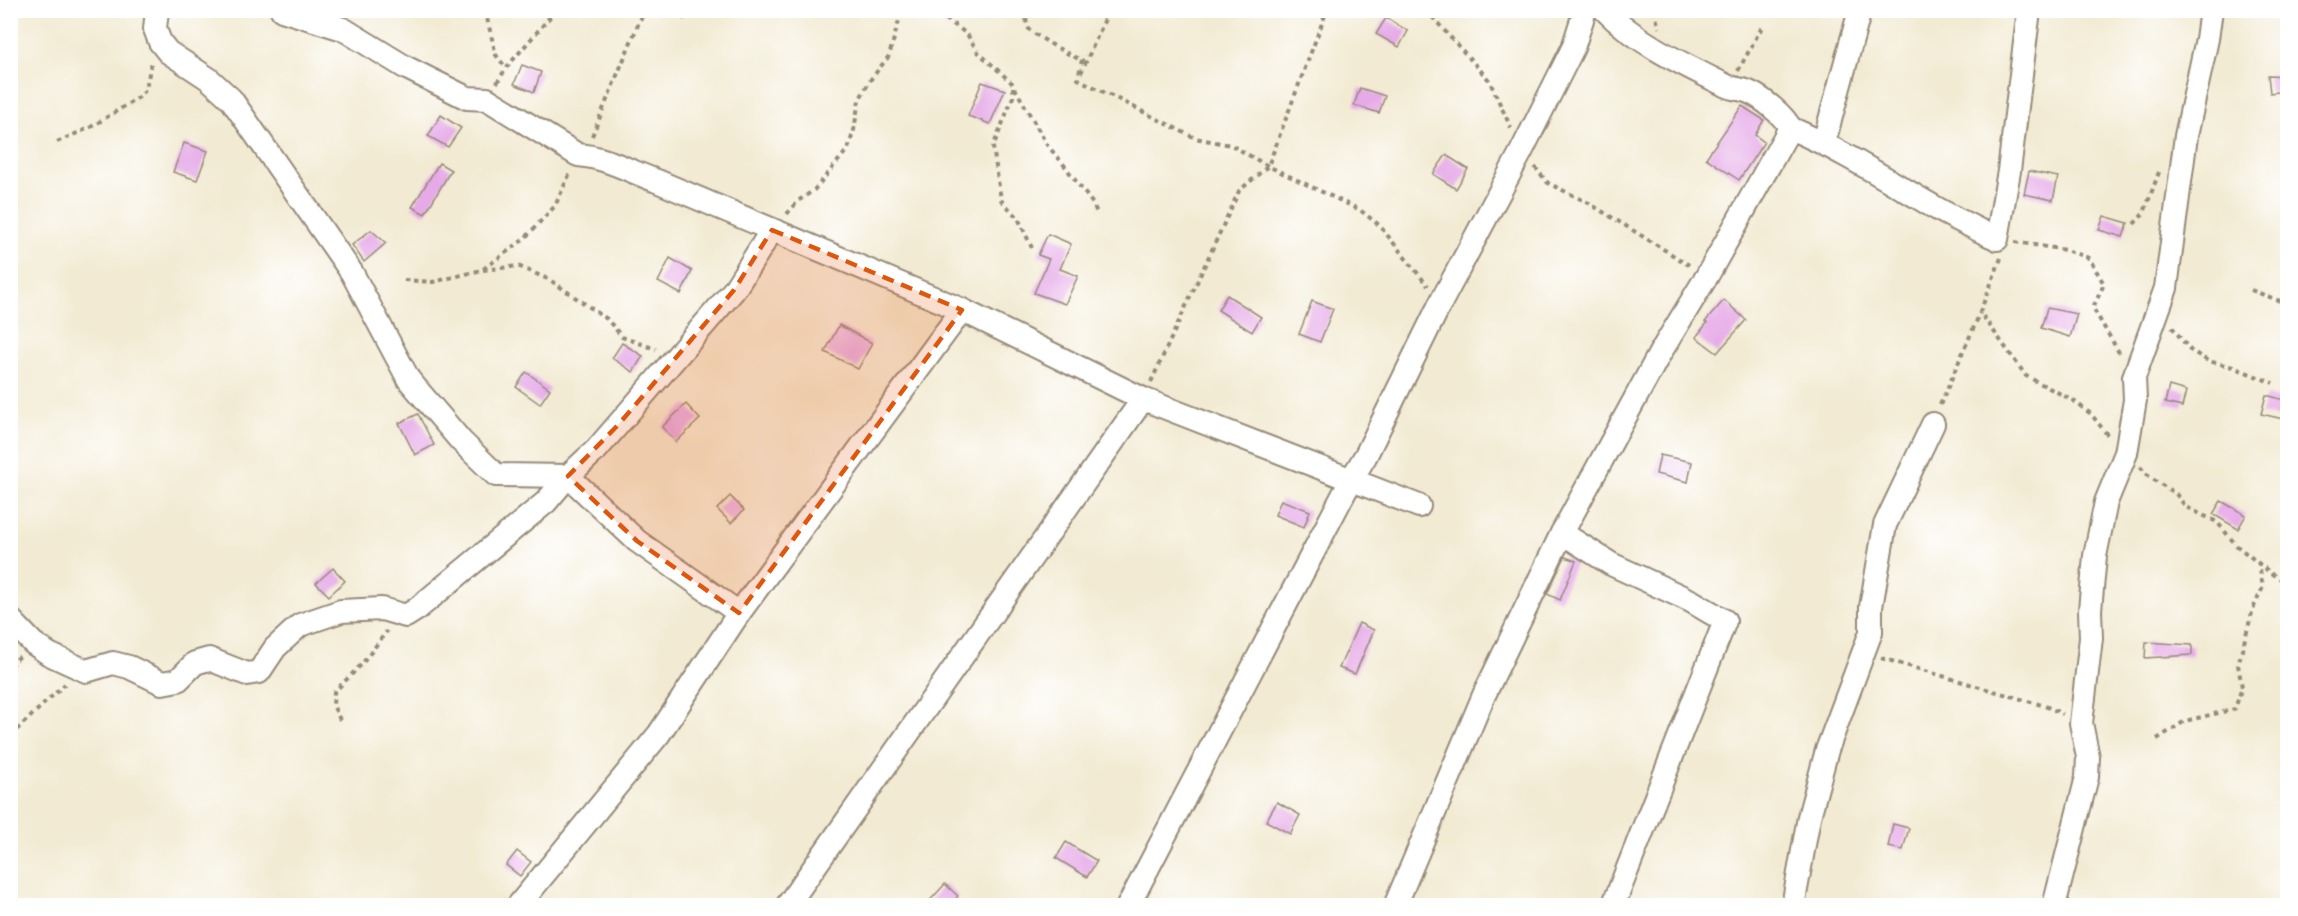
<svg xmlns="http://www.w3.org/2000/svg" width="2298" height="916" font-family="'IM FELL DW Pica',serif">
  <style>
    .building { fill: #e6aae8 }
    .lines { fill: none; stroke-linecap: round; stroke-linejoin: round }
    .street-casing { stroke: #968a78; stroke-width: 26 }
    .path { stroke: #968a78; stroke-width: 4; stroke-dasharray: 4.5 4.5; stroke-linecap: butt }
    .street { stroke: #fff; stroke-width: 22 }
    .marked { fill: #df570d; fill-opacity: 0.2; stroke: #df570d; stroke-width: 4.5; stroke-dasharray: 12 8; stroke-linejoin: round }
  </style>
  <rect width="100%" height="100%" fill="#fff"/>
  <filter id="ink" filterUnits="userSpaceOnUse"><feTurbulence type="fractalNoise" baseFrequency=".0167" numOctaves="2"/><feDisplacementMap in="SourceGraphic" scale="12" xChannelSelector="R" yChannelSelector="G"/><feConvolveMatrix kernelMatrix="1 2 1 2 8 2 1 2 1" color-interpolation-filters="sRGB"/></filter>
  <filter id="wash" filterUnits="userSpaceOnUse"><feTurbulence type="fractalNoise" baseFrequency=".008" numOctaves="4" result="noise"/><feDisplacementMap in="SourceGraphic" scale="24" xChannelSelector="R" yChannelSelector="G"/><feGaussianBlur stdDeviation="1.35" result="paint"/><feColorMatrix in="noise" values="0 0 0 0 0 0 0 0 0 0 0 0 0 0 0 0 0 1.4 0 .05"/><feComposite in="paint" operator="in"/></filter>
  <g filter="url(#wash)">
    <rect width="100%" height="100%" fill="#f2ead2"/>
    <g id="blocks">
      <g class="building">
        <polygon points="1386,18 1408,31 1399,47 1376,34"/>
        <polygon points="522,65 541,72 534,92 514,84"/>
        <polygon points="2268,75 2288,76 2288,91 2270,93"/>
        <polygon points="982,82 1005,90 990,124 968,116"/>
        <polygon points="1360,88 1385,96 1379,113 1354,105"/>
        <polygon points="1742,106 1764,120 1755,135 1764,142 1739,180 1706,158"/>
        <polygon points="441,115 461,128 448,147 428,136"/>
        <polygon points="184,143 208,151 197,180 173,172"/>
        <polygon points="1446,155 1468,169 1456,189 1433,174"/>
        <polygon points="439,163 451,170 425,214 412,207"/>
        <polygon points="2029,171 2058,177 2053,200 2024,194"/>
        <polygon points="2104,216 2128,223 2123,237 2099,230"/>
        <polygon points="371,230 386,243 364,262 352,245"/>
        <polygon points="1048,234 1071,244 1060,269 1078,276 1065,304 1034,293 1049,259 1038,255"/>
        <polygon points="670,258 692,271 681,294 658,282"/>
        <polygon points="1227,295 1261,317 1252,332 1218,310"/>
        <polygon points="1724,300 1746,320 1717,353 1696,337 1707,323 1705,322"/>
        <polygon points="1312,301 1333,309 1320,342 1299,334"/>
        <polygon points="2047,308 2077,314 2070,337 2041,328"/>
        <polygon points="839,325 872,343 858,369 825,352"/>
        <polygon points="622,343 643,356 633,372 612,358"/>
        <polygon points="526,372 550,389 540,404 516,387"/>
        <polygon points="2169,386 2186,391 2182,407 2165,403"/>
        <polygon points="2266,395 2288,401 2288,420 2261,414"/>
        <polygon points="686,404 700,419 676,442 662,427"/>
        <polygon points="418,414 434,445 415,455 399,423"/>
        <polygon points="1660,455 1692,462 1688,482 1656,474"/>
        <polygon points="730,496 744,510 731,523 717,509"/>
        <polygon points="1281,500 1310,511 1304,527 1275,515"/>
        <polygon points="2221,501 2246,515 2238,529 2213,514"/>
        <polygon points="1565,557 1576,561 1560,600 1547,594"/>
        <polygon points="333,568 345,581 329,596 316,583"/>
        <polygon points="1359,623 1374,630 1355,674 1339,668"/>
        <polygon points="2146,642 2192,645 2192,655 2145,658"/>
        <polygon points="1277,802 1300,815 1290,834 1266,821"/>
        <polygon points="1893,824 1909,828 1903,850 1888,847"/>
        <polygon points="1066,842 1097,861 1087,877 1056,858"/>
        <polygon points="517,851 531,862 520,876 506,865"/>
        <polygon points="945,884 958,896 950,906 925,906"/>
      </g>
    </g>
  </g>
  <g filter="url(#ink)">
    <use href="#blocks" fill-opacity="0" stroke="#968a78" stroke-width="1.5"/>
    <g class="lines">
      <defs>
        <g id="street">
          <polyline points="157,10 155,29 160,42 168,52 209,79 231,99 352,273 409,380 461,441 496,475 568,476 637,541 739,613"/>
          <path d="M282,10L343,29L405,67L467,98L487,99L578,155C606,157 631,172 657,181L962,310L1143,399L1419,506"/>
          <path d="M1605,10C1638,44 1685,65 1727,86C1734,89 1742,89 1749,92C1761,97 1785,116 1790,128"/>
          <polyline points="1824,142 1860,10"/>
          <polyline points="1997,239 2009,171 2029,10"/>
          <polyline points="1562,533 1611,564 1691,601 1725,621 1613,906"/>
          <polyline points="10,619 33,643 49,654 86,671 113,663 129,667 162,683 178,680 195,663 209,659 247,674 259,672 275,648 300,625 341,611 382,609 406,616 417,609 546,502 568,476 597,449 734,290 772,230"/>
          <polyline points="518,906 659,734 739,613 962,310"/>
          <polyline points="787,906 1143,399"/>
          <polyline points="1128,906 1351,480 1366,455 1441,302 1521,152 1573,48 1585,10"/>
          <path d="M1395,906L1484,695L1562,533L1660,353L1707,276L1790,128C1839,149 1883,177 1929,204C1949,216 1971,226 1991,236"/>
          <polyline points="1793,906 1809,817 1827,750 1871,632 1871,607 1885,525 1933,424"/>
          <polyline points="2054,906 2087,777 2088,757 2081,723 2091,638 2090,610 2095,556 2106,502 2126,453 2135,400 2134,377 2166,288 2186,136 2207,39 2211,10"/>
        </g>
      </defs>
      <use href="#street" class="street-casing"/>
      <g class="path">
        <polyline points="485,10 496,55 506,68"/>
        <polyline points="943,10 946,19 967,34 978,52 1012,83 1047,145 1061,161 1093,204 1098,215"/>
        <path d="M1025,10C1027,17 1025,23 1029,29C1034,35 1072,57 1082,60L1078,79L1195,138L1231,145L1268,166L1360,210L1379,225L1428,286"/>
        <polyline points="1426,10 1489,80 1511,128"/>
        <polyline points="1654,10 1659,28"/>
        <polyline points="682,19 694,10"/>
        <polyline points="1738,71 1762,27"/>
        <polyline points="1081,73 1109,10"/>
        <polyline points="497,83 506,68 556,10"/>
        <polyline points="1013,87 1013,97 993,147 1001,200 1018,218 1032,248"/>
        <polyline points="592,136 640,20 646,10"/>
        <polyline points="57,142 91,127 141,96 146,89 151,63"/>
        <polyline points="1535,167 1548,183 1587,202 1689,265"/>
        <polyline points="787,214 798,201 814,190 848,149 854,130 859,100 871,79 889,56 902,10"/>
        <polyline points="2134,224 2144,213 2159,172"/>
        <polyline points="2015,242 2066,250 2089,258 2104,284 2093,308 2121,356"/>
        <polyline points="2001,258 1980,312 2026,376 2074,401 2091,414 2109,437"/>
        <polyline points="483,270 518,266 550,280 607,319 622,337 656,349"/>
        <polyline points="404,280 433,282 482,270 523,240 555,206 570,173"/>
        <polyline points="2251,290 2288,304"/>
        <polyline points="2172,327 2190,350 2208,361 2233,367 2273,383"/>
        <polyline points="1151,382 1239,191 1268,166 1327,10"/>
        <polyline points="1940,405 1980,313"/>
        <polyline points="2140,467 2151,478 2176,494 2186,507 2217,522 2237,546 2272,574 2288,583"/>
        <polyline points="1881,658 2045,706 2063,714"/>
        <polyline points="10,666 20,656"/>
        <polyline points="340,720 333,705 334,692 362,664 387,631"/>
        <polyline points="10,736 65,684"/>
        <polyline points="2157,739 2185,721 2235,709 2242,687 2238,665 2253,609 2263,587 2259,564"/>
      </g>
      <use href="#street" class="street"/>
    </g>
  </g>
  <path class="marked" d="M772,230L962,310L739,613L637,541L568,476L618,425L734,290Z"/>
  <rect width="2298" height="916" fill="none" stroke="#fff" stroke-width="36"/>
</svg>
